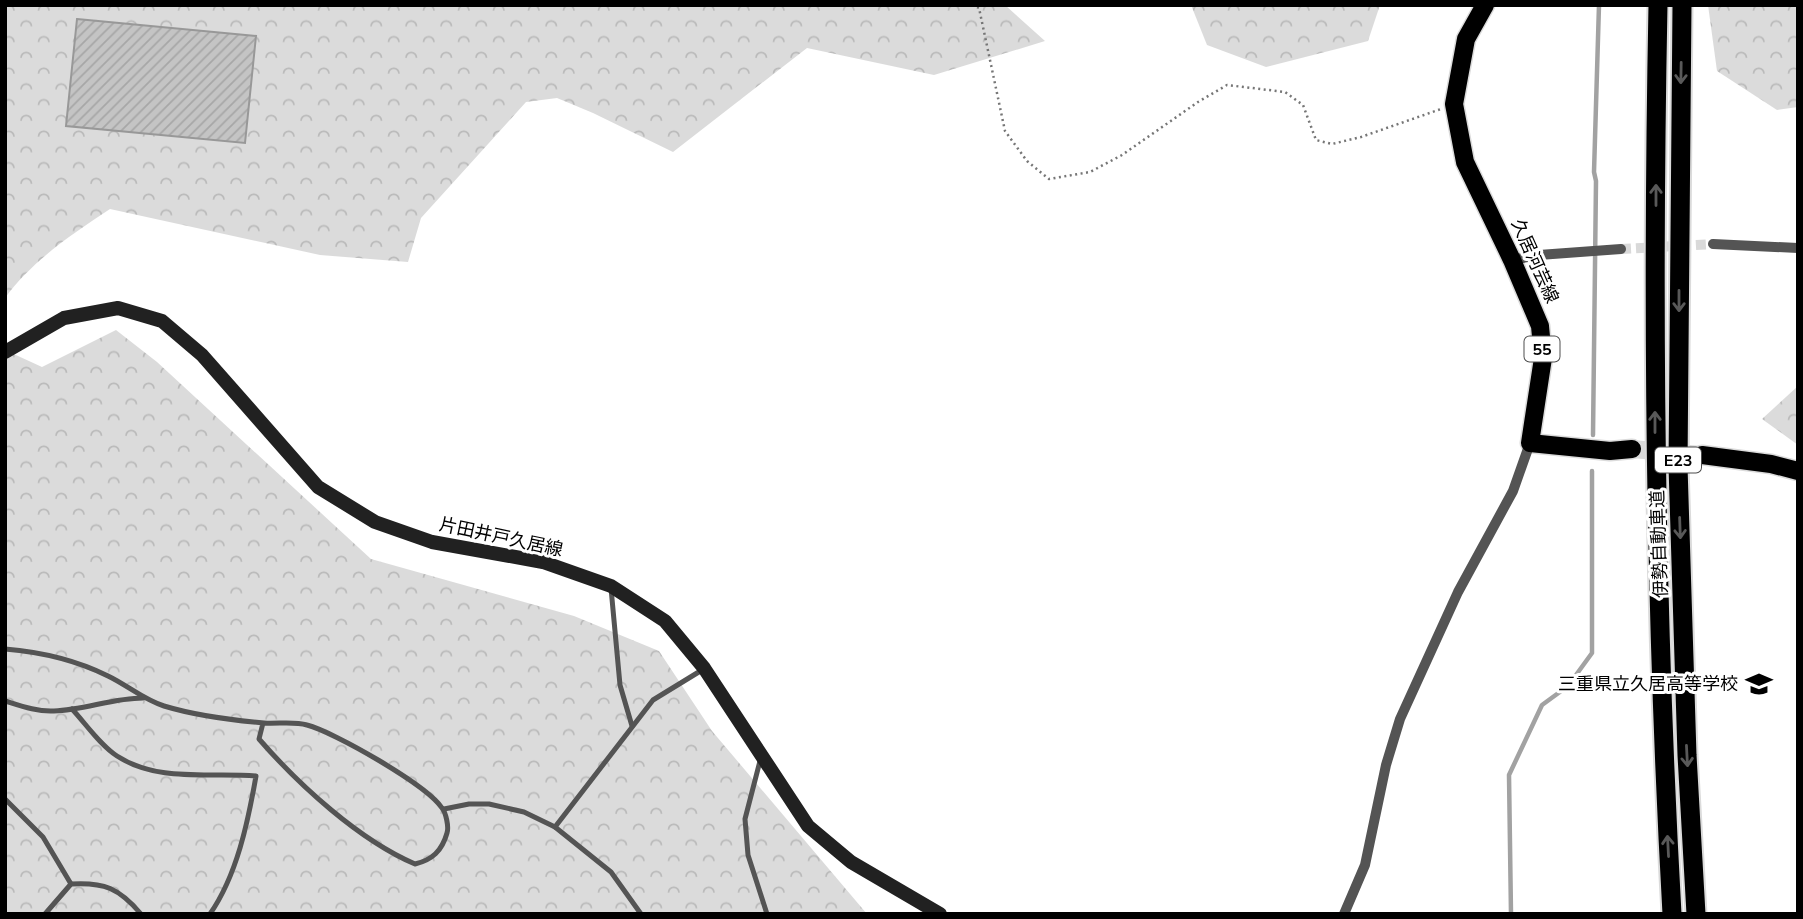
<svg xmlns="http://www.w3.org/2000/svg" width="1803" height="919" font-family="Mulish,'Noto Sans JP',sans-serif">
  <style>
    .forest { fill: url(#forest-crowns) }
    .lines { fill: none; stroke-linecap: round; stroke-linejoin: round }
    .stream { stroke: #a2a2a2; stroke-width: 4.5 }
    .building { fill: url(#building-hatch); stroke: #989898; stroke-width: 2 }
    .street-tunnel { stroke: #d9d9d9; stroke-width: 10; stroke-dasharray: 10 5; stroke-linecap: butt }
    .primary-tunnel { stroke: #d9d9d9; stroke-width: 18; stroke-dasharray: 18 9; stroke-linecap: butt }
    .primary-casing { stroke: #dbdbdb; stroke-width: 21 }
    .highway-casing { stroke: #dbdbdb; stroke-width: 23 }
    .path { stroke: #767676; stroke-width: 2.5; stroke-dasharray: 2 3.5; stroke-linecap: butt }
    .lane { stroke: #545454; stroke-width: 5 }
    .street { stroke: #545454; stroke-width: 10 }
    .secondary { stroke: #212121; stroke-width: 14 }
    .primary { stroke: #000; stroke-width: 18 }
    .highway { stroke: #000; stroke-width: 19 }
    .oneway { stroke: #595959 }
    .labels { text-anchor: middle; stroke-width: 6; stroke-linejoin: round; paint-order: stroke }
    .shield { fill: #fff; stroke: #4c4c4c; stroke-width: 2 }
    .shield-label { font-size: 16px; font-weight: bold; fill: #000 }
    .street-label { font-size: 18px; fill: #000; stroke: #fff }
    .poi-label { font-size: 18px; fill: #000; stroke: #fff; text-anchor: end }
  </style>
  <defs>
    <pattern id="forest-crowns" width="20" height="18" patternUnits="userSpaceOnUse" patternTransform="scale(1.75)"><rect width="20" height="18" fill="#dbdbdb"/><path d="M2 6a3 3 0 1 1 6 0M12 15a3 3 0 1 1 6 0" fill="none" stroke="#bababa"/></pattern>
    <pattern id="building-hatch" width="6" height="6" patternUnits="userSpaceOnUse" patternTransform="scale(1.75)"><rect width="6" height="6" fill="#c4c4c4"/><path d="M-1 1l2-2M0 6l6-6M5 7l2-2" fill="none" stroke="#a7a7a7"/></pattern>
  </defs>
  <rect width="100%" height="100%" fill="#fff"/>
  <g class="forest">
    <path d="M5,5H1005L1045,41L934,75L807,48L673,152L593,113L557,98L526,102L421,218L408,262L320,255L110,209C72,234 32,261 5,298Z"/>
    <polygon points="1191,5 1380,5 1368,41 1266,67 1207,45"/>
    <polygon points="1708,5 1798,5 1798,107 1777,110 1717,71"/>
    <polygon points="116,330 157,362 371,559 574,616 659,651 712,731 867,914 5,914 5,350 42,367"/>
    <polygon points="1798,386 1798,445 1762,419"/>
  </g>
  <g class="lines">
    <g class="stream">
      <polyline points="1593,435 1596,181 1594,172 1599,5"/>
      <polyline points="1511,914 1509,775 1542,705 1568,686 1592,653 1592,471"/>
    </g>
  </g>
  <polygon class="building" points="77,19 256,36 245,143 66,126"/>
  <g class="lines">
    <polyline class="street-tunnel" points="1621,249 1713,244"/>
    <polyline class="primary-tunnel" points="1632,449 1702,455"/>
    <defs>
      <g id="primary">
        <polyline points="1485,5 1466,39 1454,104 1465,162 1512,260 1540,326 1543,358 1530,443 1610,451 1632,449"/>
        <polyline points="1702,455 1771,464 1798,471"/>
      </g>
      <g id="highway">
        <path d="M1658,5C1652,308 1655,611 1672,914"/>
        <polyline points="1682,5 1678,466 1687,755 1696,914"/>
      </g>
    </defs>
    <use href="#primary" class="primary-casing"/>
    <use href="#highway" class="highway-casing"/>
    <polyline class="path" points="972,5 979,8 1005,131 1027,161 1049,179 1090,172 1122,155 1198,102 1227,85 1285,92 1303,105 1316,140 1332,144 1361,137 1441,109"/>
    <g class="lane">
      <polyline points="611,588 620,685 632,726"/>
      <path d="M5,649C41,652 76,660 108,676C127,685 144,700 164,706C197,716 230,720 264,723C278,724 294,721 307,725C334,732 427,785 442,808C446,813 449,827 447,833C442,851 432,860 415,864C359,840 299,785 259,739L263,723"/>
      <path d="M5,701C21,706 38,712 54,711C84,710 113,698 143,698"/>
      <path d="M72,709C86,724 100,745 117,756C159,783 210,772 256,776C248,822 237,875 210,914"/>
      <polyline points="760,761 745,819 748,855 767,914"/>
      <polyline points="5,799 43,837 71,884"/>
      <polyline points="444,809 469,804 489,804 524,812 555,827 611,872 641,914"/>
      <polyline points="555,827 653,700 702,670"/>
      <path d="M45,914L71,884C104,882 119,888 141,914"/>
    </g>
    <g class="street">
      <polyline points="1713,244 1798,248"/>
      <polyline points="1512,260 1539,255 1621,249"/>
      <polyline points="1344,914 1365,865 1386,765 1400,719 1458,592 1513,491 1530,443"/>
    </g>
    <polyline class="secondary" points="5,352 64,318 118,308 162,321 202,355 318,487 375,522 432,542 543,562 611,586 665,621 704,668 808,826 851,862 940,914"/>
    <use href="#primary" class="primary"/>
    <use href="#highway" class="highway"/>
  </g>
  <defs><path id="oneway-shaft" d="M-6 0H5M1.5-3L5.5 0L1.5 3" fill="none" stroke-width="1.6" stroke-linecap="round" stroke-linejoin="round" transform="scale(1.75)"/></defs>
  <g class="oneway">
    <use href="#oneway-shaft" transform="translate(1681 73) rotate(91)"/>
    <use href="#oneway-shaft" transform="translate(1656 195) rotate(-90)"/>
    <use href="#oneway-shaft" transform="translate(1679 301) rotate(90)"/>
    <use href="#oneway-shaft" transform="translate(1655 422) rotate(-90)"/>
    <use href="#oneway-shaft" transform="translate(1680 528) rotate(88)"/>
    <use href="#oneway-shaft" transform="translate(1687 756) rotate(87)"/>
    <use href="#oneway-shaft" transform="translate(1668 846) rotate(-93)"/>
  </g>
  <defs>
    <symbol id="school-bare" viewBox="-9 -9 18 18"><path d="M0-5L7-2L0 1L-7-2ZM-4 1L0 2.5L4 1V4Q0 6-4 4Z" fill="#000" stroke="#fff" stroke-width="2.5" paint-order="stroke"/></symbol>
  </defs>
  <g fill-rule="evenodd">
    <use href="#school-bare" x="1740" y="665" width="38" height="38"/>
  </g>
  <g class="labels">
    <g class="shield">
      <rect x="1524.5" y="336.5" width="35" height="25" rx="5"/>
      <rect x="1655" y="447.5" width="46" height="25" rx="5"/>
    </g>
    <g class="shield-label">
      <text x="1542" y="355">55</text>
      <text x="1678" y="466">E23</text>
    </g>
    <g class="street-label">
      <text transform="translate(1535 261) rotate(66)" y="6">久居河芸線</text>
      <text transform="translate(501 537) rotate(12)" y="6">片田井戸久居線</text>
      <text transform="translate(1659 544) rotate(-92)" y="6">伊勢自動車道</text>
    </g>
    <g class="poi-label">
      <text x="1738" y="690">三重県立久居高等学校</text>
    </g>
  </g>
  <rect width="1803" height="919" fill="none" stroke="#000000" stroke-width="14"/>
</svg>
